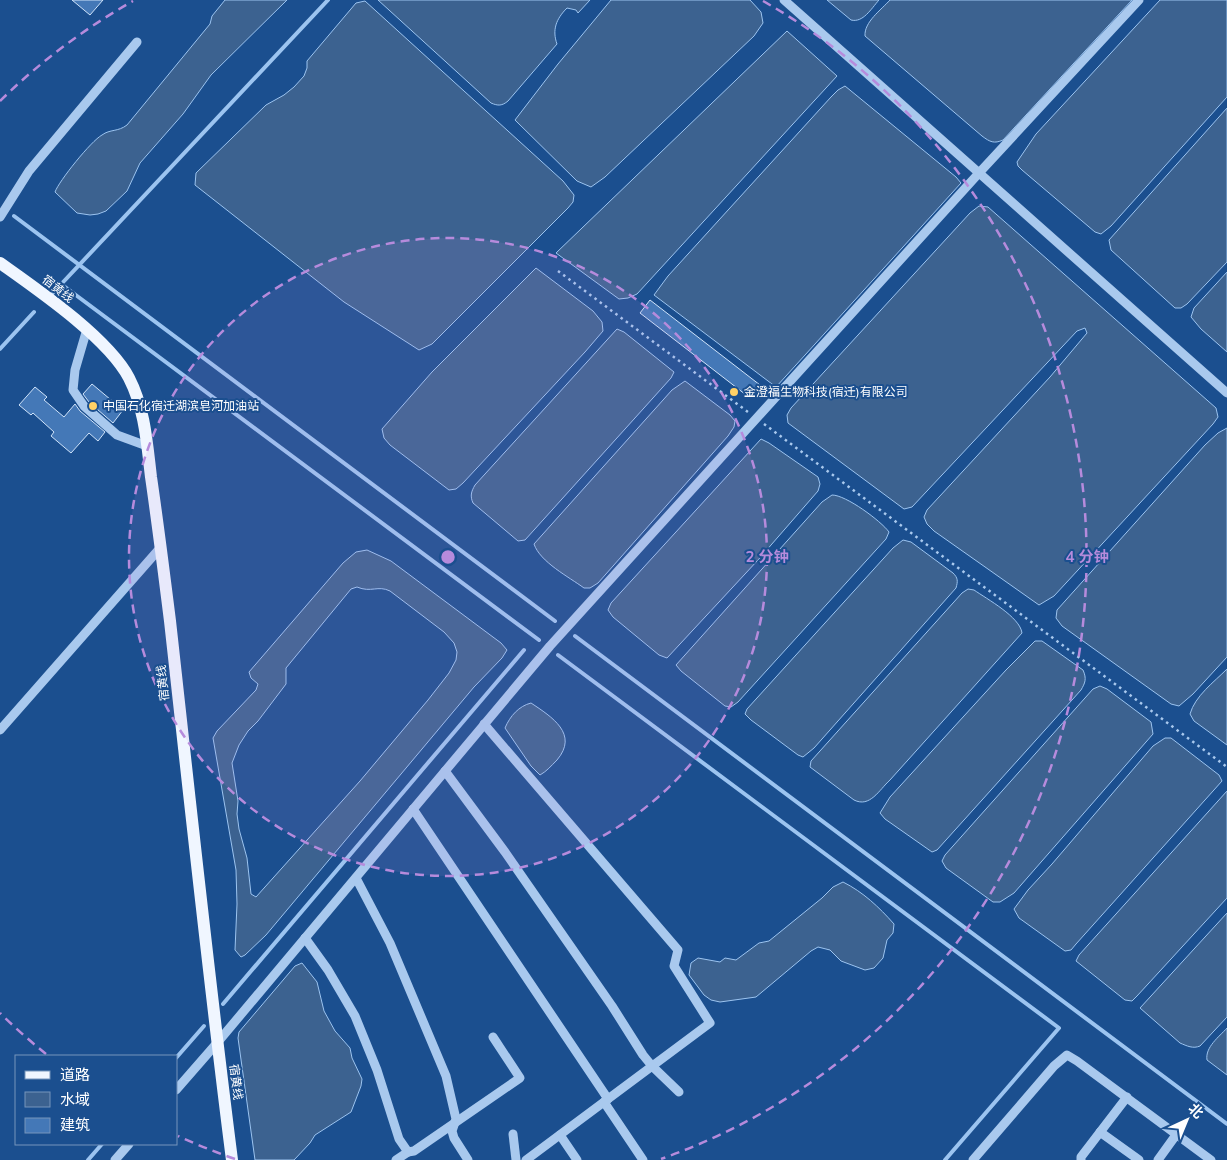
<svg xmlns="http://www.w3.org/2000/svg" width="1227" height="1160" font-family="Mulish,'Noto Sans SC',sans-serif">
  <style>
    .water { fill: #3c6290; stroke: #9cc4f0; fill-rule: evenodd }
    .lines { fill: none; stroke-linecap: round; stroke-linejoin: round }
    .stream { stroke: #9cc4f0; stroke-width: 4 }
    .building { fill: #4478b7; stroke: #cfe3fa }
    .path { stroke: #a9c9ee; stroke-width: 2.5; stroke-dasharray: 2.5 4; stroke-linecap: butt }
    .minor { stroke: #a9c9ee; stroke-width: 9 }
    .major { stroke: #f0f6ff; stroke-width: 12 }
    .ring { fill: none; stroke: #b68bdc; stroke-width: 2.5; stroke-dasharray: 9 6 }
    .poi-dot { fill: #ffd166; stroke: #1b4f8f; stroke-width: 2 }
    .labels { text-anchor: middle; stroke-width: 4; stroke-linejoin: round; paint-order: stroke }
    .street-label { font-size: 12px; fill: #fff; stroke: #1b4f8f }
    .poi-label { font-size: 12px; fill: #fff; stroke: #1b4f8f; text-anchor: start }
    .centre { fill: #b68bdc; stroke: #1b4f8f; stroke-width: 2.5 }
    .ring-label { font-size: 15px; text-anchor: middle; font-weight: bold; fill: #b68bdc; stroke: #1b4f8f; stroke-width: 4; stroke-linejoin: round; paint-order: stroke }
  </style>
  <rect width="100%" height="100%" fill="#1b4f8f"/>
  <g class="water">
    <path d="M225,0H287L211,75L183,114L140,163L127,191L106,211L98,214L90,215L77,213L55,192C59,181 91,141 102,135C110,129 118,132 127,125L210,24L212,16Z"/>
    <path d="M378,0H590L578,13L576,10L567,8C556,19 552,30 557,44L508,101C502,106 498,106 491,103Z"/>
    <polygon points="611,0 750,0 761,12 763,23 754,36 605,177 591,187 577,181 515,120 558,64"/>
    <path d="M827,0H879C871,9 863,23 851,20Z"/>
    <path d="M890,0H1132L1003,140C994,144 990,142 982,136L865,36C864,22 881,10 890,0Z"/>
    <polygon points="1160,0 1227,0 1227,97 1111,226 1101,234 1095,232 1022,170 1018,166 1017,162 1036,134"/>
    <polygon points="365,1 563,181 574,195 573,202 568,208 432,344 419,350 344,302 195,185 196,173 266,105 284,95 294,87 304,76 307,68 307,61 356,3"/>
    <polygon points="787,31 837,76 637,294 628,298 619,299 556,253"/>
    <polygon points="845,86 956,177 961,183 776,387 654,295 668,276 831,97 838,90"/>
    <polygon points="1227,108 1227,262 1187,304 1181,308 1175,308 1111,250 1109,240"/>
    <polygon points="979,206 988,207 1216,408 1218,417 1213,424 1054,596 1039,605 934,531 927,524 924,517 927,510 1050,377 1087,333 1085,328 1077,331 912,507 904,509 788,423 787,415 791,408 970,213"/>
    <polygon points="536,268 593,311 602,322 603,331 585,352 463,483 456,489 449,490 390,445 384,438 382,429 432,372"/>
    <polygon points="1227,272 1227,352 1201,329 1191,317 1194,308"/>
    <path d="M617,329L624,332L674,372L671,378L525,540L518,541L473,503C470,496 471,492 475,485Z"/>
    <path d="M685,381L730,415L735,421L734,427L728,436L598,583L590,588H584C569,577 540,562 534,544L672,390Z"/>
    <polygon points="1227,428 1227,657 1193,694 1179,706 1171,704 1062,626 1056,618 1057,610 1205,445 1218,433"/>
    <polygon points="761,439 769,443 818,477 820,484 818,491 758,560 667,658 659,655 613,617 608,610 611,603"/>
    <path d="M832,495C846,495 881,521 889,532L886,539L738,702L731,707L725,706L681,671L676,665L822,502Z"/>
    <path d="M903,540L911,542L953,573C958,578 958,581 956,588L814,748L803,757L798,755L751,720L745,714L747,709L893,548Z"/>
    <path d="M367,550L391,561L501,643L507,650L502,658L474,687L266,935L245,955L241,957L235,950L237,904L236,870L213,738L217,731L256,690L258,684L251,678L249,672L343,563L356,552ZM357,587C371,593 378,585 390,591L444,632L454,643L457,652L456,660L449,673L428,700L360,781L256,897L251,894L247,858L239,829L237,814L238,801L232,763L239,745L248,731L258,721L286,684V668L351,589Z"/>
    <path d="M968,589L974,590C987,599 1020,617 1022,633L890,780C879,790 870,808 854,800L810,767L811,761L962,593Z"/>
    <path d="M1035,641H1042L1083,670C1087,679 1085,683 1081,690L937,850L932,852L885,819L880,813L890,797L1006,670Z"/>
    <path d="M1227,669V745L1194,721L1190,714C1195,696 1214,682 1227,669Z"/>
    <polygon points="1100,686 1107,689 1151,722 1153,734 1014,893 1000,902 993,902 946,868 942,861 945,855 1093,689"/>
    <path d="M531,703C552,717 579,734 557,760C551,766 547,771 540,775L531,766L505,728C510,716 519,706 531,703Z"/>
    <polygon points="1165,738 1171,738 1219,775 1222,781 1076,944 1071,950 1065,951 1019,918 1014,909 1028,890 1052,864 1153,746"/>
    <polygon points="1227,791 1227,898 1137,996 1132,1001 1125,1000 1076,961 1079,955"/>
    <path d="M843,882C863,892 879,907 894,924L893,933L887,940L883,958L874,968L865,970L841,961L830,950L818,947L811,951L756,997L720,1002L711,1000L704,995L689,975L691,963L698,958L720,962L725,958L736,960L759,943L769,941L822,898L833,887Z"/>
    <path d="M1227,913V1017L1200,1046C1193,1049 1187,1046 1180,1043L1140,1008Z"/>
    <polygon points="302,963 317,982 324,1011 335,1031 350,1048 352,1058 362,1079 361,1086 351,1112 315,1135 310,1143 294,1160 255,1160 238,1038 239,1032 295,966"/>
    <path d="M1227,1028V1075L1207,1060C1205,1047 1219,1037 1227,1028Z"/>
  </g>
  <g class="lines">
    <g class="stream">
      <polyline points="14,216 555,621"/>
      <polyline points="61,284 539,640"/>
      <polyline points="51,295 328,0"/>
      <polyline points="0,349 34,312"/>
      <polyline points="575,636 1227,1124"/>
      <polyline points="558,655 1059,1028 945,1160"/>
      <polyline points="223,1004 524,650"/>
      <polyline points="176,1058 204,1026"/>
      <polyline points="88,1160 102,1144"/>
    </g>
  </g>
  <g class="building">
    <polygon points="72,0 103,0 90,15"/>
    <polygon points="650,300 760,385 750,398 640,313"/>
    <polygon points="92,384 123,410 113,423 89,402 83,394"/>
    <polygon points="35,387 47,397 44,400 64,417 75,404 80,411 105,432 98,441 89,433 71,453 51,436 54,432 33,413 31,415 19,405"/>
  </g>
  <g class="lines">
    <g class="path">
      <polyline points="558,271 748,412"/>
      <polyline points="764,424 1227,767"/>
    </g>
    <g class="minor">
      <polyline points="784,0 1227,393"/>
      <polyline points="0,217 29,171 137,42"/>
      <polyline points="87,329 75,370 73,390 84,406 117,435 147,446"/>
      <polyline points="484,724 678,950 674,966 710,1023 526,1160"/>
      <polyline points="0,730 161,547"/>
      <polyline points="445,771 505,852 612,1006 643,1055 652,1066 679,1092"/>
      <polyline points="413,809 608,1099"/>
      <polyline points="356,878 390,943 446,1076 456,1119 452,1131 454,1138 468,1160"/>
      <polyline points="305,938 328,970 355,1016 377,1070 399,1139 408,1152 414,1151 520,1078 493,1037"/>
      <polyline points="176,1090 217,1043 550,646 979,173 1139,0"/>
      <polyline points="604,1102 643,1160"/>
      <polyline points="1100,1132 1139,1160"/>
      <polyline points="513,1134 516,1160"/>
      <polyline points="560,1135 577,1160"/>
      <polyline points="115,1160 129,1144"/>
      <polyline points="396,1160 408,1152"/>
      <polyline points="973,1160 1054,1066 1067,1055 1077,1061 1211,1160"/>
      <polyline points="1081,1160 1081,1157 1127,1097"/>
      <polyline points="1158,1160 1176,1135"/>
    </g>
    <path class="major" d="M0,263C38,290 108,338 129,378C145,409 147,444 151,477C158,525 164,573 170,621C190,801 209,981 232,1160"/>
  </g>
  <circle cx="448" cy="557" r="319" fill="#b68bdc" fill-opacity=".12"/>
  <g class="ring">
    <circle cx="448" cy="557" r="319"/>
    <path d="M235 1159A639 639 0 0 1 178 1136M46 1054A639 639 0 0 1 0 1013M0 101A639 639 0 0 1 133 1M763 1A639 639 0 0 1 661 1159"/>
  </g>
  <g class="poi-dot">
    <circle cx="734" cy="392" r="5"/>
    <circle cx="93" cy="406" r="5"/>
  </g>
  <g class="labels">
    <g class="street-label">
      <text transform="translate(58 289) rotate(38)" y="4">宿黄线</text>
      <text transform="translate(163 683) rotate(-96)" y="4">宿黄线</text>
      <text transform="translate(236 1082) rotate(83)" y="4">宿黄线</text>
    </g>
    <g class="poi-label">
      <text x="744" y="396">金澄福生物科技(宿迁)有限公司</text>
      <text x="103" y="410">中国石化宿迁湖滨皂河加油站</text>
    </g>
  </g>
  <circle cx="448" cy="557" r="8" class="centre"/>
  <g class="ring-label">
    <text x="767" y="562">2 分钟</text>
    <text x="1087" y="562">4 分钟</text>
  </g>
  <rect x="15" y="1055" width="162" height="90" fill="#1b4f8f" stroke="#7695bc"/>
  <rect x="25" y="1071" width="25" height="8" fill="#f0f6ff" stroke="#7695bc"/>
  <text x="60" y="1080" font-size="15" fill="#ffffff">道路</text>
  <rect x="25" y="1092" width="25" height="15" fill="#3c6290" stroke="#7695bc"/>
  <text x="60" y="1105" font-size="15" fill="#ffffff">水域</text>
  <rect x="25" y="1118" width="25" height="15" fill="#4478b7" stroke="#7695bc"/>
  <text x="60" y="1130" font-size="15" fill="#ffffff">建筑</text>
  <g transform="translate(1187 1120) rotate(44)" stroke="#1b4f8f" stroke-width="4" paint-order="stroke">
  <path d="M0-4L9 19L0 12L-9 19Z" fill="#ffffff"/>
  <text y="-8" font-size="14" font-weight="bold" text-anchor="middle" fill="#ffffff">北</text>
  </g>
</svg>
